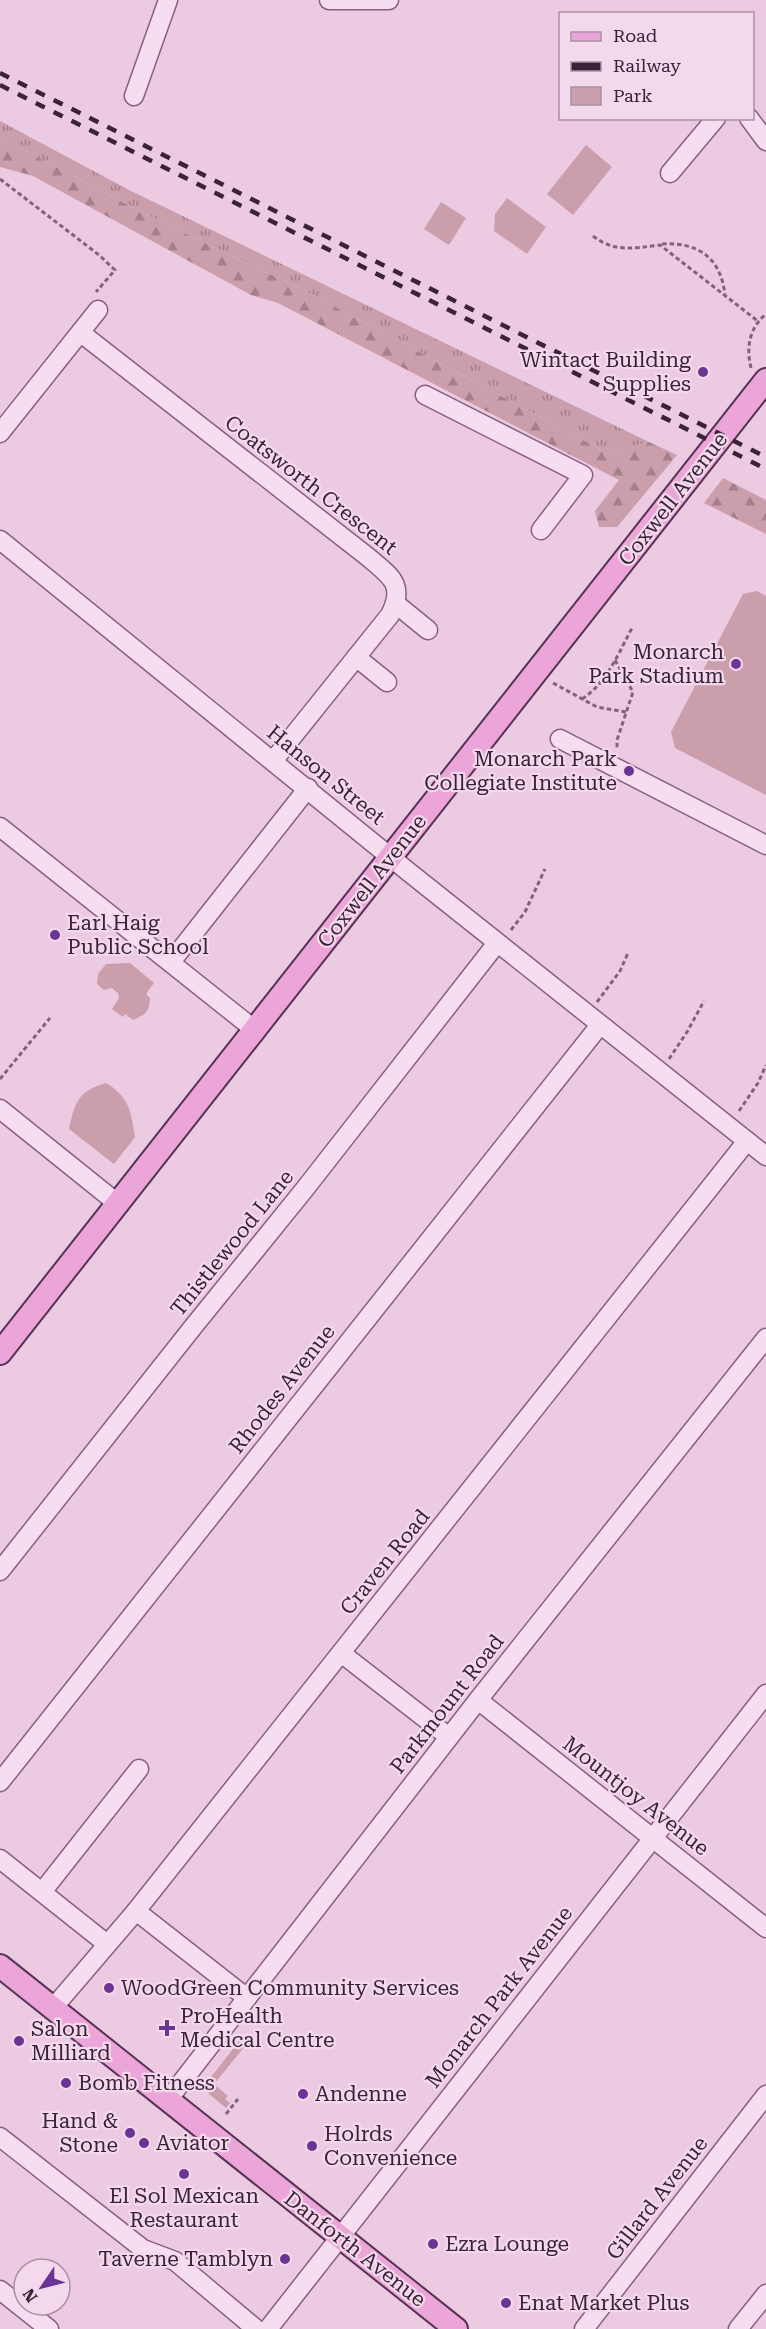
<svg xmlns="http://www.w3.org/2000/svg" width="766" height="2329" font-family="'Roboto Serif',serif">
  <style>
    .grass { fill: url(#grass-tufts) }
    .forest { fill: url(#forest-firs) }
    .green { fill: #ca9eab }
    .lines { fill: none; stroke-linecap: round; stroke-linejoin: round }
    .minor-casing { stroke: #885f83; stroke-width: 21 }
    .major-casing { stroke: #563354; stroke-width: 26 }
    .path { stroke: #885f83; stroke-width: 3; stroke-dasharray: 4.5 3; stroke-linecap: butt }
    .minor { stroke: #f7ddf0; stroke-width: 18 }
    .major { stroke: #eca5d8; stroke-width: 22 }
    .rail { stroke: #3a2238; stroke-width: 4.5; stroke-dasharray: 10 10; stroke-linecap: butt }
    .poi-dot { fill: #6b3393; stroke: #f4d9ec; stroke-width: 2 }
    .labels { text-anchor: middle; stroke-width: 4.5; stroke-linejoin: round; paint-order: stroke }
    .poi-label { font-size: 21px; fill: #3a2238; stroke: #f4d9ec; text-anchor: start }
    .street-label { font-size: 21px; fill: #3a2238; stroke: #f4d9ec }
  </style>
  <defs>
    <pattern id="grass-tufts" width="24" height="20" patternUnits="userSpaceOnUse" patternTransform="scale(1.5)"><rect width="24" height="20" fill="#ca9eab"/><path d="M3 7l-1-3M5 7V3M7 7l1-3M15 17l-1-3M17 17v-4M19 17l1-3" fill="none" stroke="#a5808c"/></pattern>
    <pattern id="forest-firs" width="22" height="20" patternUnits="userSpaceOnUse" patternTransform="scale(1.5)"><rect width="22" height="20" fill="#ca9eab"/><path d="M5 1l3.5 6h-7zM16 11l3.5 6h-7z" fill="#a5808c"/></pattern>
  </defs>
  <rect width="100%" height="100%" fill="#eccae2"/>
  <polygon class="grass" points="0,121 129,190 649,442 609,454 311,294 143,213 0,137"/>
  <g class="forest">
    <polygon points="0,137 143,213 311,294 609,454 649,442 677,455 617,527 599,527 595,511 619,480 278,303 251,295 33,176 0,167"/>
    <polygon points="723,478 766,500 766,534 704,503"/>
  </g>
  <g class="green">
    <polygon points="586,145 612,167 573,215 547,194"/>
    <polygon points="507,198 546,227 527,254 494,231 495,214"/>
    <polygon points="441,202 466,218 449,245 424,229"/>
    <polygon points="757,591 766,596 766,795 675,748 671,732 743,594"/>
    <path d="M130,963L154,983L146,994L150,998C150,1011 145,1015 133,1020L125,1014L123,1017L112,1009L119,998L118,993L112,988L104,990L97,984L98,974L106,964Z"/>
    <path d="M106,1083C130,1097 131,1113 135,1137L114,1164L69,1129C75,1102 78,1091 106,1083Z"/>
    <polygon points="243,2036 250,2040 214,2084 228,2096 225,2099 230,2103 226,2108 209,2094 208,2081"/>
  </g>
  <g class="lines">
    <defs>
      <g id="minor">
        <polyline points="329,0 389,0"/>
        <polyline points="134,96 168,0"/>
        <polyline points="749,118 766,141"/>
        <polyline points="670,173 716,118"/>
        <path d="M81,333L368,557C390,576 406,584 390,615L273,761"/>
        <polyline points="425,395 583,475 541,530"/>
        <polyline points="0,433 98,310"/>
        <polyline points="0,540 410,873 766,1156"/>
        <polyline points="396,604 428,630"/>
        <polyline points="356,657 387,682"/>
        <polyline points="560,739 766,845"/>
        <polyline points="0,827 255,1030"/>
        <polyline points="171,962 308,788"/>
        <polyline points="0,1109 117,1203"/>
        <polyline points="0,1571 193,1327 304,1190 497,943"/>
        <polyline points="341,1653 449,1737"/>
        <polyline points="478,1700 766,1928"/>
        <polyline points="0,1782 600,1025"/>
        <polyline points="0,1859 107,1944"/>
        <polyline points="42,1892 139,1769"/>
        <polyline points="136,1911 247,1998"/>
        <polyline points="53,2008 136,1911 747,1141"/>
        <polyline points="167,2101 478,1700 766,1338"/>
        <polyline points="0,2137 143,2249 175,2261 256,2329"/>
        <polyline points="0,2290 49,2329"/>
        <polyline points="268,2329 766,1694"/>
        <polyline points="584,2329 766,2095"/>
        <polyline points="738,2329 766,2294"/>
      </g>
      <g id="major">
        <polyline points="0,1353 766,380"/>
        <polyline points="0,1966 456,2329"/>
      </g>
    </defs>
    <use href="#minor" class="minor-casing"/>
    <use href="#major" class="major-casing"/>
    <g class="path">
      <polyline points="0,179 99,255 115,270 96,292"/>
      <path d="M593,236C615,253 634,248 660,245L759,322"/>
      <path d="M662,244C698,242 720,257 725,294"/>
      <path d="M751,368C746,348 749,328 766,314"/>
      <polyline points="615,660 633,692 617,740 617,749"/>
      <polyline points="553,683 597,707 626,712"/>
      <path d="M582,699C607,683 619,652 633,626"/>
      <polyline points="511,930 525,912 545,869"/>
      <polyline points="597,1002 620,971 628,953"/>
      <polyline points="669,1059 687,1032 704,1001"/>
      <polyline points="0,1079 50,1018"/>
      <polyline points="739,1111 758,1083 766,1065"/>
      <polyline points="226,2114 238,2099"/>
    </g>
    <use href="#minor" class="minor"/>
    <use href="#major" class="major"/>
    <g class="rail">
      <polyline points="0,73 766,457"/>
      <polyline points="0,85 766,469"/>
    </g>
  </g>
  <g class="poi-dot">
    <circle cx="703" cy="372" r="6"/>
    <circle cx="736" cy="664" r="6"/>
    <circle cx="629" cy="771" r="6"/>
    <circle cx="55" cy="935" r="6"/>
    <circle cx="109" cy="1988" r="6"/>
    <path d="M164 2019h6v6h6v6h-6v6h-6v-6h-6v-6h6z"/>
    <circle cx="19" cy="2041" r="6"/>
    <circle cx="66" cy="2083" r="6"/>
    <circle cx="303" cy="2094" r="6"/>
    <circle cx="130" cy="2133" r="6"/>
    <circle cx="144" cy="2143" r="6"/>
    <circle cx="312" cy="2146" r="6"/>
    <circle cx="184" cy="2174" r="6"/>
    <circle cx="433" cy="2244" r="6"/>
    <circle cx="285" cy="2259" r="6"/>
    <circle cx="506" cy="2303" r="6"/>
  </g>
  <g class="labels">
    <g class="poi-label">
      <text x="691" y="367" text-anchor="end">Wintact Building<tspan x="691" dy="24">Supplies</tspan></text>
      <text x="724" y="659" text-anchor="end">Monarch<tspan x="724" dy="24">Park Stadium</tspan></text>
      <text x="617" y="766" text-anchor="end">Monarch Park<tspan x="617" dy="24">Collegiate Institute</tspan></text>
      <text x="67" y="930">Earl Haig<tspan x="67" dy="24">Public School</tspan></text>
      <text x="121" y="1995">WoodGreen Community Services</text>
      <text x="180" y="2023">ProHealth<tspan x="180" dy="24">Medical Centre</tspan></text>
      <text x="31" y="2036">Salon<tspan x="31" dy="24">Milliard</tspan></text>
      <text x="78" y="2090">Bomb Fitness</text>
      <text x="315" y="2101">Andenne</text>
      <text x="118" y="2128" text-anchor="end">Hand &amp;<tspan x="118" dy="24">Stone</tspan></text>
      <text x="324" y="2141">Holrds<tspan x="324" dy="24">Convenience</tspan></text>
      <text x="156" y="2150">Aviator</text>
      <text x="184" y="2203" text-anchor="middle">El Sol Mexican<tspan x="184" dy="24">Restaurant</tspan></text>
      <text x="445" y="2251">Ezra Lounge</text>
      <text x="273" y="2266" text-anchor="end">Taverne Tamblyn</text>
      <text x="518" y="2310">Enat Market Plus</text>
    </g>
    <g class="street-label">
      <text transform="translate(311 485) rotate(38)" y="7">Coatsworth Crescent</text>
      <text transform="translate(673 499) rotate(-52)" y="7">Coxwell Avenue</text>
      <text transform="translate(326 775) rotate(39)" y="7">Hanson Street</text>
      <text transform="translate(372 881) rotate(-52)" y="7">Coxwell Avenue</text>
      <text transform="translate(232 1243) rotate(-51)" y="7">Thistlewood Lane</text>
      <text transform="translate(282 1389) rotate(-52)" y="7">Rhodes Avenue</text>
      <text transform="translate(385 1562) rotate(-51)" y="7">Craven Road</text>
      <text transform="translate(447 1704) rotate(-52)" y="7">Parkmount Road</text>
      <text transform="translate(636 1796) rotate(38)" y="7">Mountjoy Avenue</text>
      <text transform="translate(499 1997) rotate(-52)" y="7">Monarch Park Avenue</text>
      <text transform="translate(657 2198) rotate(-52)" y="7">Gillard Avenue</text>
      <text transform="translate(355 2249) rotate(38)" y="7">Danforth Avenue</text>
    </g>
  </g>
  <rect x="559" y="12" width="195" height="108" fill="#f4d9ec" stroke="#aa90a4" stroke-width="1.5"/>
  <rect x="571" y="32" width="30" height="9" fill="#eca5d8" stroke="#aa90a4" stroke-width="1.5"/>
  <text x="613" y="42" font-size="18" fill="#3a2238">Road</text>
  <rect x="571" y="62" width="30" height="9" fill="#3a2238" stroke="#aa90a4" stroke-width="1.5"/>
  <text x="613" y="72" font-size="18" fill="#3a2238">Railway</text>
  <rect x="571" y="87" width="30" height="18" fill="#ca9eab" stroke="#aa90a4" stroke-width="1.5"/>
  <text x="613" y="102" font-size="18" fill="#3a2238">Park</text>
  <g transform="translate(42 2287) rotate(235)"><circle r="28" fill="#f4d9ec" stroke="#aa90a4" stroke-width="1.5"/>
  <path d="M0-4.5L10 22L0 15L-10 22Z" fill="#6b3393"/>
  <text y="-9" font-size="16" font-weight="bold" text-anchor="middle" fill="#3a2238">N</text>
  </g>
</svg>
